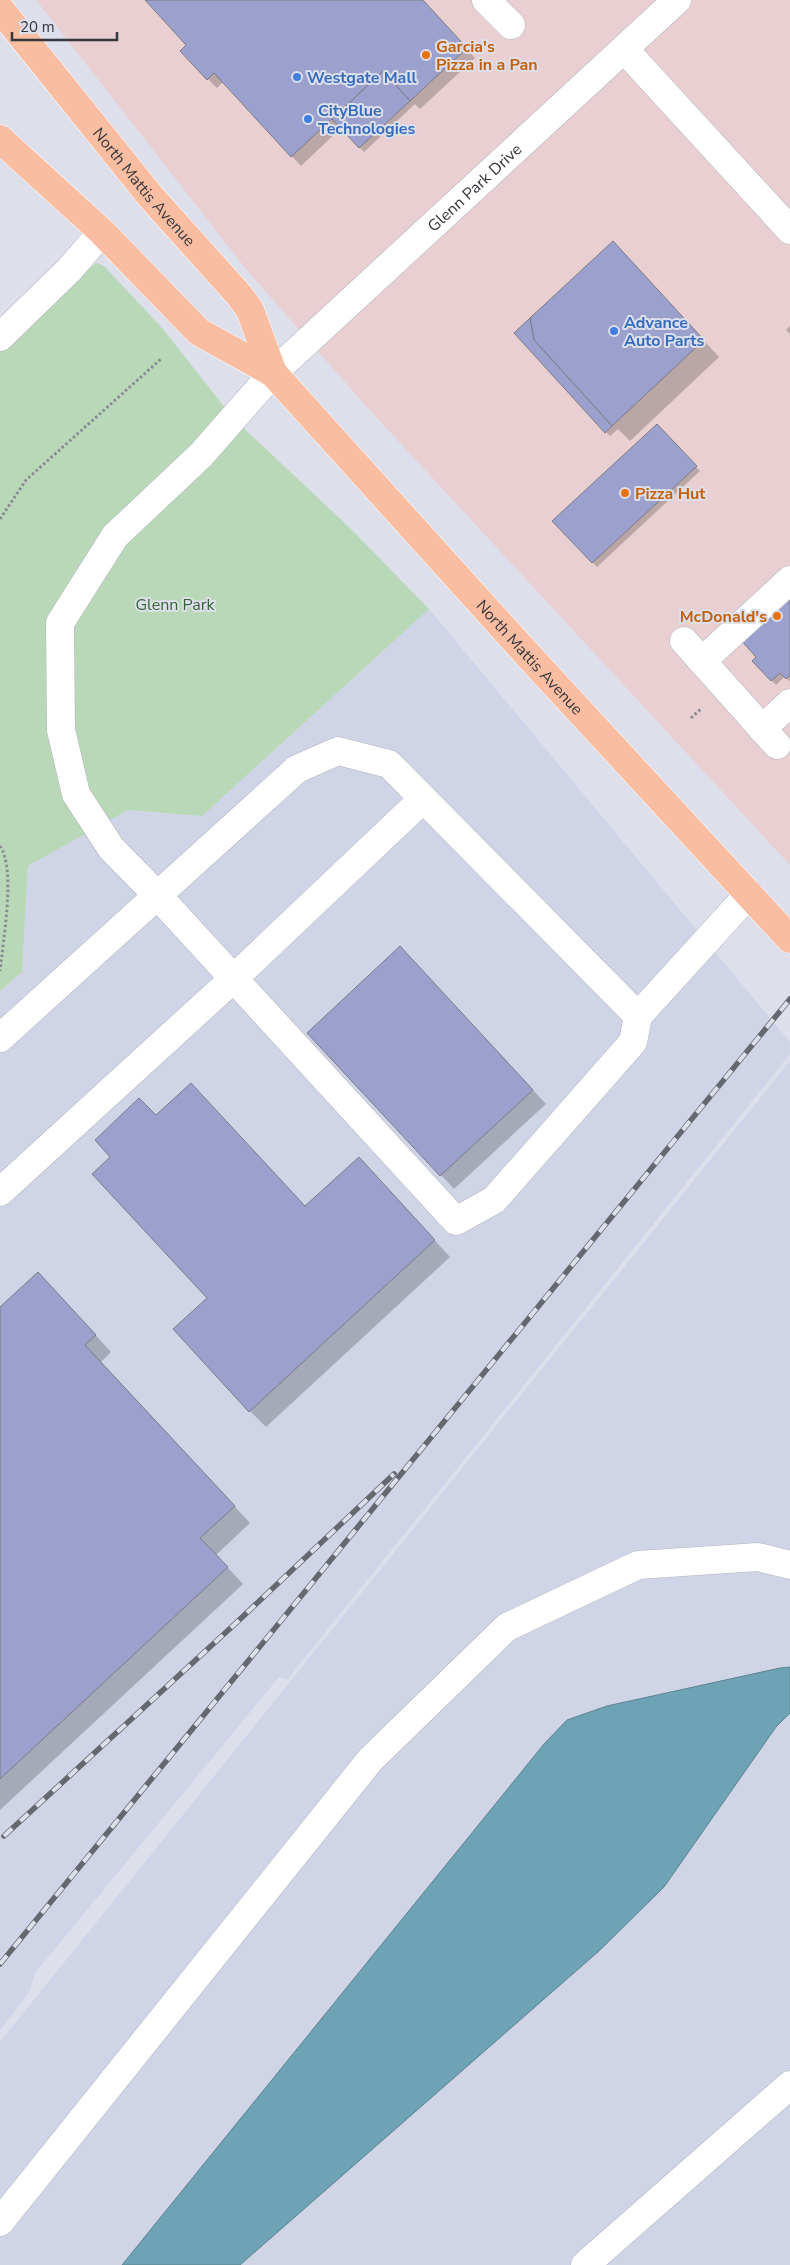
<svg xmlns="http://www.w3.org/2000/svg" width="790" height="2265" font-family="'Nunito Sans',sans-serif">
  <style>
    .commercial { fill: #e9cfd1 }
    .built { fill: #d0d4e7 }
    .green { fill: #b8d8b7 }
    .water { fill: #6da3b4; stroke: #5c8390 }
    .shadow { fill: #0003 }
    .building { fill: #9ba1cc; stroke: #7a7c86 }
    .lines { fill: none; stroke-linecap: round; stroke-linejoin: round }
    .minor-casing { stroke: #b0b2be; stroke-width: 29 }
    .major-casing { stroke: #fff; stroke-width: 29 }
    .path { stroke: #8a8b94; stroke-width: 3; stroke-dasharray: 2.5 2.5; stroke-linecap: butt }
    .minor { stroke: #fff; stroke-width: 28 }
    .major { stroke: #f9bda1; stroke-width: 28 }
    .rail-casing { stroke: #66686f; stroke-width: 5.5 }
    .rail { stroke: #dddfeb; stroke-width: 4; stroke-dasharray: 11; stroke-linecap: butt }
    .food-dot { fill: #e8710a; stroke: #dddfeb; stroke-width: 2 }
    .shop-dot { fill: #3f7fe0; stroke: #dddfeb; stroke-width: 2 }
    .labels { text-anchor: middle; stroke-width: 4; stroke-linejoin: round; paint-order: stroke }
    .food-label { font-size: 16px; font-weight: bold; fill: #c56008; stroke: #dddfeb; text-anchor: start }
    .shop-label { font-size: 16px; font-weight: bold; fill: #366cbe; stroke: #dddfeb; text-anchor: start }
    .street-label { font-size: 16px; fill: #36373c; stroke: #dddfeb }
    .park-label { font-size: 16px; fill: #346536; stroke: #dddfeb }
  </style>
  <rect width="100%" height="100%" fill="#dddfeb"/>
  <polygon class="commercial" points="36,0 790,0 790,865 365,405 246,269"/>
  <g class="built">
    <polygon points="429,609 790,1042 790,1054 287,1680 279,1677 35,1973 30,1991 0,2030 0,991 22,972 28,866 128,810 202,816"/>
    <polygon points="790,1061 790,2265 0,2265 0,2042"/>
  </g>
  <polygon class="green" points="97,263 104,266 163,329 233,418 351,529 429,609 202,816 128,810 28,866 22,972 0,991 0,352 70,281"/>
  <polygon class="water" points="790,1667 790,1713 776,1727 664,1887 599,1951 240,2265 122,2265 544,1744 567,1720 607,1706 780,1668"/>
  <g class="shadow">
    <polygon points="146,0 422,0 475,58 420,109 415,104 364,152 341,128 301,166 223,82 217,88 208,79 188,45"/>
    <polygon points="629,259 719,357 630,441 618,429 610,436 606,432"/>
    <polygon points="790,326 790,334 786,330"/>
    <polygon points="657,425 700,471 597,567 554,521"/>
    <polygon points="790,595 790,682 785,676 776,685 754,661"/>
    <polygon points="413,961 546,1104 454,1189 309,1033"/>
    <polygon points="156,1116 306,1208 375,1175 450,1257 266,1427 250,1411 208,1298"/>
    <polygon points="54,1290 111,1352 101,1362 250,1523 216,1555 243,1584 0,1810 0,1309"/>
  </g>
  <g class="building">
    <polygon points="145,0 423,0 467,48 410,101 383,71 291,157 214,73 207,80 180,51 186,45"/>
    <polygon points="383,71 410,101 359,148 332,119"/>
    <polygon points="613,241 704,340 612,426 534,340 530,318"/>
    <polygon points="530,318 534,340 612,426 605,433 514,333"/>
    <polygon points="657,424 697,466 592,563 552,521"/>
    <polygon points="790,593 790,675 786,679 780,673 771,681 752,661 756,657 740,639"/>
    <polygon points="400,946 533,1090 440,1176 307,1033"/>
    <polygon points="191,1083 305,1206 359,1157 435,1240 249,1412 173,1329 207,1298 92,1174 110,1157 95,1140 139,1098 156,1115"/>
    <polygon points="38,1272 96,1335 85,1345 235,1506 200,1538 228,1567 0,1779 0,1307"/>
  </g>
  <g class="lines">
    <defs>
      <g id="minor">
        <polyline points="486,0 511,25"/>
        <polyline points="624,49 790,230"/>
        <polyline points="0,337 69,270 102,232"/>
        <polyline points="684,641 777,745"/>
        <polyline points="702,661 790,580"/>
        <polyline points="762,729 790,703"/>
        <polyline points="638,1016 749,894"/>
        <path id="s1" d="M0,1038L297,769L338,751L389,764L638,1016L633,1042L494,1200L456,1221L158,896L111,848L76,794L61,730L60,623L115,536L201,455L273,373L677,0"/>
        <polyline points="0,1192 233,979 423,799"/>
        <polyline points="0,2222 370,1760 507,1627 638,1565 758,1557 790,1565"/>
        <polyline points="585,2265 790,2085"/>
      </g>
      <g id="major">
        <path id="s2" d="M0,9L151,197L239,295L250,310L273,373"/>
        <path id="s3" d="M0,139L102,232L199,332L273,373L526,653L790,939"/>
      </g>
    </defs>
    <use href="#minor" class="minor-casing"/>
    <use href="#major" class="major-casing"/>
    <g class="path">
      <polyline points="0,519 26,480 161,359"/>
      <polyline points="691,718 702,708"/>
      <path d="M0,846C16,869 3,941 0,971"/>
    </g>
    <use href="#minor" class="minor"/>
    <use href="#major" class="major"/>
    <defs>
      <g id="rail">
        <polyline points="4,1836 236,1623 394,1474"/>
        <polyline points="0,1964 790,999"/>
      </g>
    </defs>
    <use href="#rail" class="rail-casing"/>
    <use href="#rail" class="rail"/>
  </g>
  <g class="food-dot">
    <circle cx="426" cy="55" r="5"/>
    <circle cx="625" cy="493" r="5"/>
    <circle cx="777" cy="616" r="5"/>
  </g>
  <g class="shop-dot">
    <circle cx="297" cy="77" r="5"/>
    <circle cx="308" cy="119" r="5"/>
    <circle cx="614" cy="331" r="5"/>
  </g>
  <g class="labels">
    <g class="food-label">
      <text x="436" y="52">Garcia's<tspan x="436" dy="18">Pizza in a Pan</tspan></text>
      <text x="635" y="499">Pizza Hut</text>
      <text x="767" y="622" text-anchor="end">McDonald's</text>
    </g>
    <g class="shop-label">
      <text x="307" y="83">Westgate Mall</text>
      <text x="318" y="116">CityBlue<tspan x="318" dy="18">Technologies</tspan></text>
      <text x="624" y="328">Advance<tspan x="624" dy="18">Auto Parts</tspan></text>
    </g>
    <g class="street-label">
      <text dy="6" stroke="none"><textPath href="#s2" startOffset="229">North Mattis Avenue</textPath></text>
      <text dy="6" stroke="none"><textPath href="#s1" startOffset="2482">Glenn Park Drive</textPath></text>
      <text dy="6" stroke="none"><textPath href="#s3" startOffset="745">North Mattis Avenue</textPath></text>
    </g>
    <g class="park-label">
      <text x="175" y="610">Glenn Park</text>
    </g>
  </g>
  <path d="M12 32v8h105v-8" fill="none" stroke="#36373c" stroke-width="2.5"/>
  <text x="20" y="32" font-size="15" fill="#36373c" stroke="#dddfeb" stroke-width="4" paint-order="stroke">20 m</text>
</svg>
